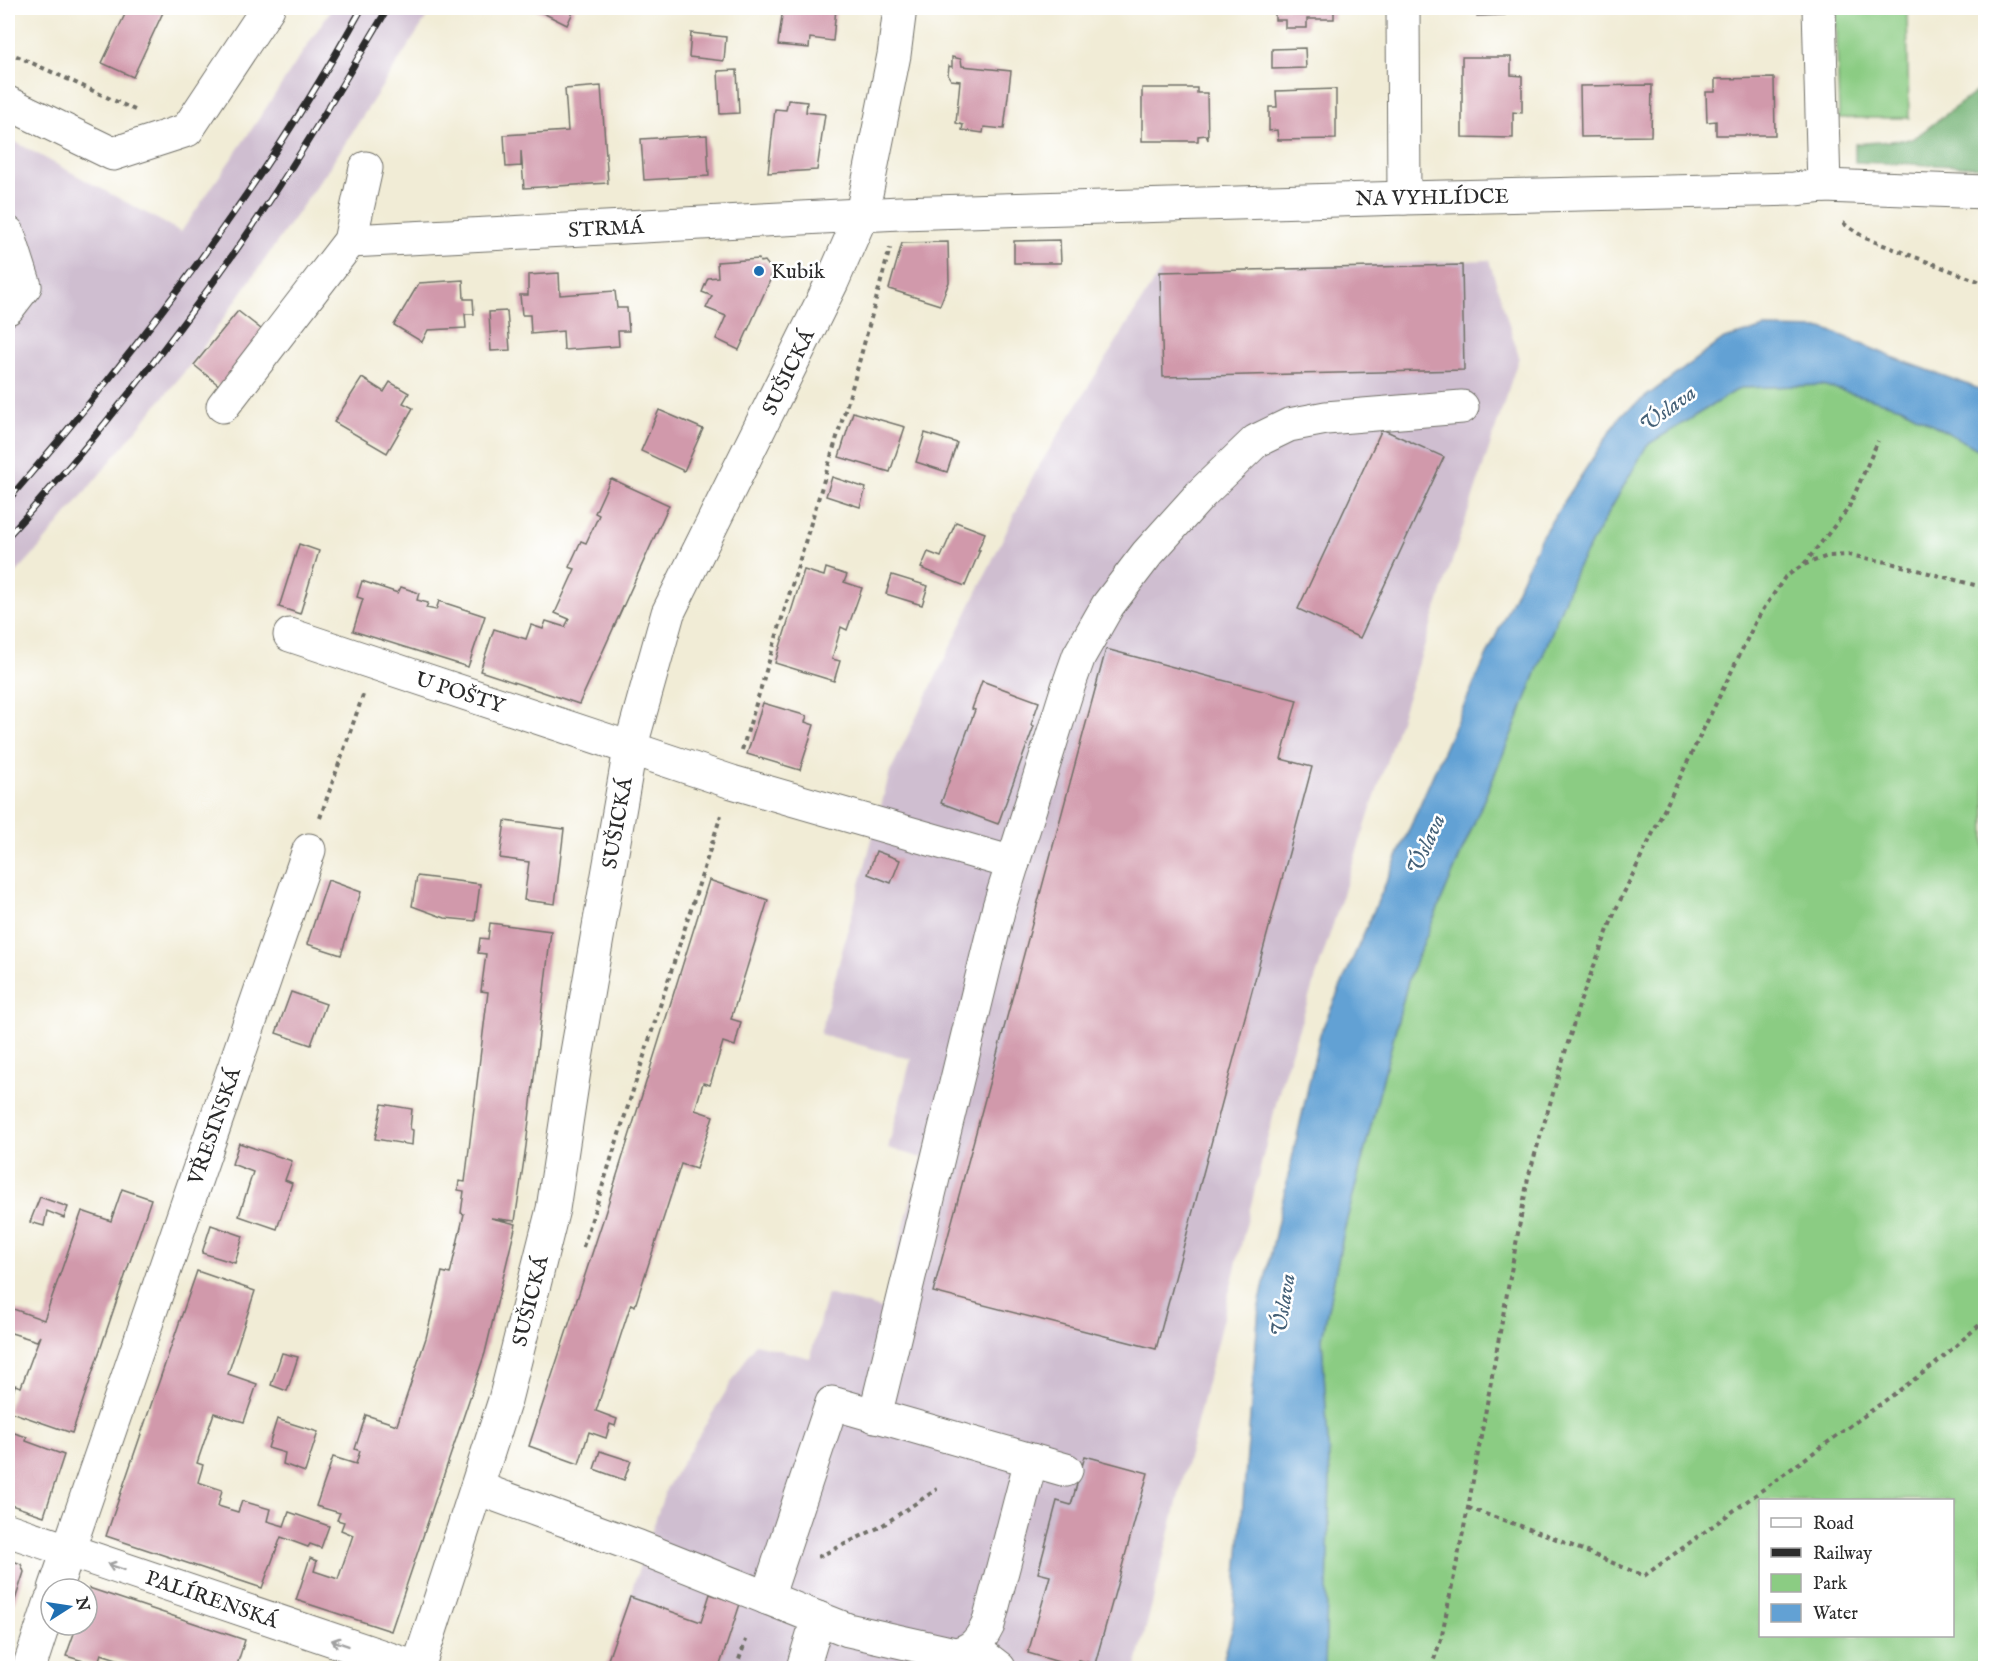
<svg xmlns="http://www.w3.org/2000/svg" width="1993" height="1676" font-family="'IM FELL English',serif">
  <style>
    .industrial { fill: #cfbed0 }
    .green { fill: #8bcc83; stroke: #5b7c57; stroke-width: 1.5; fill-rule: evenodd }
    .forest { fill: #70b071; stroke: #4e6e4e; stroke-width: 1.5 }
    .water { fill: #62a1d4; stroke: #466680; stroke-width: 1.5 }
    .building { fill: #d199ab }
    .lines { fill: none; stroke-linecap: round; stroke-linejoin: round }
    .minor-casing { stroke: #706f67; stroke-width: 35 }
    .path { stroke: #706f67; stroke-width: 4; stroke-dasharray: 4.5 4.5; stroke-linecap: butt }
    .minor { stroke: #fff; stroke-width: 33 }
    .rail-casing { stroke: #2b2b2b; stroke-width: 7 }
    .rail { stroke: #fff; stroke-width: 4.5; stroke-dasharray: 14; stroke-linecap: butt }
    .oneway { stroke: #a0a0a0 }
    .poi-dot { fill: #1f6fb2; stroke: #fff; stroke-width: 2 }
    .labels { text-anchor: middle; stroke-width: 5; stroke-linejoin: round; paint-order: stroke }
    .street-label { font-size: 21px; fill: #2b2b2b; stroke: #fff }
    .poi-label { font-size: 21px; fill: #2b2b2b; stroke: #fff; text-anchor: start }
    .water-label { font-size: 22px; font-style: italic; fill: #446077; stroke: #fff }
  </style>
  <rect width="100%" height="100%" fill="#fff"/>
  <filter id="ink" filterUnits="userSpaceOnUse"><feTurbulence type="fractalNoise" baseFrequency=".0167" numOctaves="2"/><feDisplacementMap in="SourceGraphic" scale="12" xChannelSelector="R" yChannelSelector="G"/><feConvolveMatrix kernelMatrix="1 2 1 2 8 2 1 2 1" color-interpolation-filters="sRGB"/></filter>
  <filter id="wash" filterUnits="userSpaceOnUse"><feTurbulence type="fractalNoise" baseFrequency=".008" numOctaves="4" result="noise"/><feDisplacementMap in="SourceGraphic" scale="24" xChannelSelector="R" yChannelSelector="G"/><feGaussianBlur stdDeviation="1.35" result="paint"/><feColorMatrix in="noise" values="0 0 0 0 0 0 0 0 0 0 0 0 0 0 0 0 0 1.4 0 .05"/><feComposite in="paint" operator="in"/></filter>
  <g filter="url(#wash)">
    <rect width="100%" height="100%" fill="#f1ecd6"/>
    <g class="industrial">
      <polygon points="332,8 433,8 329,168 195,359 38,549 8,582 8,138 181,232 258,120"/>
      <polygon points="1489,260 1519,357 1282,1080 1136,1668 605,1668 666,1489 755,1344 810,1358 827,1294 882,1309 922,1158 888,1148 911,1059 820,1034 890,772 1034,474 1159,273"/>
    </g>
    <g class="green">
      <polygon points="1836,8 1907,8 1909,118 1839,118"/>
      <path d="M1822,385L1901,407L1985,453V1668H1325L1330,1479L1322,1338L1344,1231L1409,977L1520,714L1576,570L1647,445L1740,388ZM1760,1500H1952V1636H1760Z"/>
    </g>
    <polygon class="forest" points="1985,85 1985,167 1855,162 1855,144 1913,139"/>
    <polygon class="water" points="1765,328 1826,329 1892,357 1985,391 1985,453 1901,407 1822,385 1740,388 1647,445 1576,570 1520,714 1409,977 1344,1231 1322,1338 1330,1479 1325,1668 1221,1668 1233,1626 1259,1306 1320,1034 1449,738 1541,537 1621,415 1724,339"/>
    <g id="blocks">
      <g class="building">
        <polygon points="128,8 165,8 133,77 102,63"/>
        <polygon points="533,8 575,8 567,25"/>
        <polygon points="783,8 836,8 833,41 810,38 809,48 778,45"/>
        <polygon points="1275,8 1334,8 1334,19 1307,19 1307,28 1285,28 1285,20 1275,20"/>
        <polygon points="1477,8 1504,8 1505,15 1477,16"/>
        <polygon points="1704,8 1733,8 1733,9 1704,11"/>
        <polygon points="691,33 726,37 724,61 689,57"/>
        <polygon points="1305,48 1306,68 1272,69 1272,49"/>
        <polygon points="952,57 961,59 962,66 1011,71 1004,129 984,127 983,133 962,130 963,125 956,123 960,81 951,80 948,75 949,66 952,67"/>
        <polygon points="1462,57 1511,57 1511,75 1522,76 1522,113 1513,112 1513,138 1462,137"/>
        <polygon points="737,70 739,113 720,114 718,71"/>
        <polygon points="1774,78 1775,135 1716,135 1716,121 1707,122 1706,92 1715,92 1715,79"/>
        <polygon points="1652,85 1651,136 1581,137 1580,86"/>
        <polygon points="601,86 608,183 524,188 521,151 521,166 506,167 504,135 568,131 565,89"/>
        <polygon points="1142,88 1197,88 1197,93 1207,93 1208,140 1206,135 1198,136 1198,141 1142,141"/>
        <polygon points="1336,89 1336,139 1278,140 1277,130 1269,131 1269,107 1277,107 1276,91"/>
        <polygon points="788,100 807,102 806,112 825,114 817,170 768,173 775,109 786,110"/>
        <polygon points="707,135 709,176 644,180 641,139"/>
        <polygon points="1060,240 1061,263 1014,263 1014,241"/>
        <polygon points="948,242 949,282 940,305 889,289 902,243"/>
        <polygon points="759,259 760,262 765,261 772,270 770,275 771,278 739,350 716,339 726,316 706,308 712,296 702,292 708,278 718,277 717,262"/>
        <polygon points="1462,265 1464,370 1163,377 1160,272"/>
        <polygon points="559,273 560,295 615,291 617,308 627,308 629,331 618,331 619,346 564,350 563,331 531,334 530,315 522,315 520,295 528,295 528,275"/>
        <polygon points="463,280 464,299 473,299 474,314 465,314 466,328 428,330 422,342 394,325 419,283"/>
        <polygon points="238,311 266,333 221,387 194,365"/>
        <polygon points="507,311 510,350 491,351 489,312"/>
        <polygon points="362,378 384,392 390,382 409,393 403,403 413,408 387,453 334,422"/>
        <polygon points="659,410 703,429 684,471 641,451"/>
        <polygon points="853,412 905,427 890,472 839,457"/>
        <polygon points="1382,429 1444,457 1360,638 1298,609"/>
        <polygon points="925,433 957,443 947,472 916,462"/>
        <polygon points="832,477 866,488 860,507 826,496"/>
        <polygon points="612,479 669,505 579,704 480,671 494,629 526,639 531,625 543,629 546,621 565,627 569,619 555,613 575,569 569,567 581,541 586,543 599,515 595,513 610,480"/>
        <polygon points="956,522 985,533 978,550 980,550 965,586 921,568 928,552 941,557"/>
        <polygon points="299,544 319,551 300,614 279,607"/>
        <polygon points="826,568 847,575 844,582 862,588 847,630 841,627 832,659 840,661 834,681 775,663 804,570 824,576"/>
        <polygon points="892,575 928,586 922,605 886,594"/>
        <polygon points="362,581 398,593 401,587 419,593 417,600 428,603 426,608 436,610 439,601 485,616 468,667 353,631 363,599 357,597"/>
        <polygon points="1106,649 1297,700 1281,759 1312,767 1156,1349 933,1292"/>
        <polygon points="982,681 1039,702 1031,725 1034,726 998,824 941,803 975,710 972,709"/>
        <polygon points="763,703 807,716 805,722 814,725 800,770 747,754"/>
        <polygon points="505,821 564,829 555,904 524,900 529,862 500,858"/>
        <polygon points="876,851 900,860 891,883 868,874"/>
        <polygon points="417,876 480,884 475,921 445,918 412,906"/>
        <polygon points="328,880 361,892 341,955 307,944"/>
        <polygon points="709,880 768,900 731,1019 741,1022 735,1046 723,1042 710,1085 703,1083 695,1110 713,1116 696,1169 681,1164 635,1306 631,1304 596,1411 617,1419 615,1426 610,1424 606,1438 589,1432 579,1464 529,1446 604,1217"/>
        <polygon points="490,923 551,931 526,1146 515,1221 491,1218 516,1224 485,1353 391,1631 296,1600 310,1558 317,1561 314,1571 338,1579 353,1535 341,1530 344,1522 337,1520 340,1513 316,1506 333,1457 356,1464 360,1451 355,1449 366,1415 397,1425 426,1338 442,1272 450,1274 464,1214 461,1213 464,1191 458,1190 459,1181 465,1182 488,992 481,991 486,954 478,953 480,938 488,939"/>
        <polygon points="291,992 326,1004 311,1045 276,1033"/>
        <polygon points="382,1104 412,1109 410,1129 413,1130 412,1145 375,1139"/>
        <polygon points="239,1143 292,1161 285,1180 292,1183 277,1229 239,1216 253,1172 232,1164"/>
        <polygon points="122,1189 151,1199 72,1433 8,1411 15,1385 21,1387 40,1336 37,1341 8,1332 10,1321 8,1320 8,1307 44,1320 82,1211 111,1221"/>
        <polygon points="40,1197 68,1207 64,1218 47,1211 44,1226 30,1222"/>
        <polygon points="211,1225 243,1236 235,1263 202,1253"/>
        <polygon points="197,1271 255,1291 228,1374 257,1384 244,1422 214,1413 197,1463 203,1465 198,1482 222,1490 218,1506 238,1512 242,1501 270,1509 267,1521 284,1526 289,1512 329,1526 321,1548 310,1544 308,1547 281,1537 262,1588 106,1536"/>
        <polygon points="282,1353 298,1357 287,1391 271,1385"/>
        <polygon points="277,1419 318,1432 305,1472 283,1464 285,1453 268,1448"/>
        <polygon points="8,1431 27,1437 26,1441 64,1455 44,1516 8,1504"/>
        <polygon points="600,1451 631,1461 624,1480 594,1469"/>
        <polygon points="1085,1456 1148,1473 1095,1664 1078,1660 1076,1667 1028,1653 1050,1576 1038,1573 1057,1501 1071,1505"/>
        <polygon points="8,1559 21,1564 24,1572 8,1622"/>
        <polygon points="89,1588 245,1640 236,1668 145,1668 101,1654 97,1665 66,1656 77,1625 87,1625 87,1594"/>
        <polygon points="710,1594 740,1604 719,1668 605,1668 630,1597 701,1622"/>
      </g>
    </g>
  </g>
  <g filter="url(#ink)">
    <use href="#blocks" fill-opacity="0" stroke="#706f67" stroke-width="1.5"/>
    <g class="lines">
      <defs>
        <g id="minor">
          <polyline points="1403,8 1404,198"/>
          <polyline points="1819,8 1824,186"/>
          <polyline points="8,103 113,154 187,130 268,8"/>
          <polyline points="8,233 25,286 8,308"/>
          <polyline points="350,241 900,213 1404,198 1794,189 1824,186 1986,192"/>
          <polyline points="223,406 350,241 366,168"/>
          <polyline points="290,635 732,782 1013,863"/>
          <polyline points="875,1416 999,907 1068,687 1079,656 1108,605 1147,554 1202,493 1256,441 1289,425 1326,418 1462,407"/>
          <path d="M477,1488L639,1547L848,1630L955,1654C973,1651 980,1641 988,1625L1031,1460"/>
          <polyline points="8,1530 416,1668"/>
          <polyline points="55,1589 309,850"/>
          <polyline points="767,1598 832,1403 1066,1470"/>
          <polyline points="973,1648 999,1668"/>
          <polyline points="29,1668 51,1601"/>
          <polyline points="418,1668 505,1400 553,1209 575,1064 630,749 668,613 832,282 862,214 894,55 900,8"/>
          <polyline points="803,1668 818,1618"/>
        </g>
      </defs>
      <use href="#minor" class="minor-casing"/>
      <g class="path">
        <polyline points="8,52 135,110"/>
        <polyline points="1843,223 1865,238 1986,284"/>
        <polyline points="1804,564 1848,509 1878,441"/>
        <polyline points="742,750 854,381 890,248"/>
        <polyline points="320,818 363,695"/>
        <polyline points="583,1247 721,815"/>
        <polyline points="1468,1508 1547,1535 1644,1576 1934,1365 1986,1319"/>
        <polyline points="818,1557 880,1527 937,1489"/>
        <polyline points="736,1668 746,1640"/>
        <polyline points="1431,1668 1441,1639 1468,1508 1528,1178 1580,1002 1616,909 1757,619 1785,577 1803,565 1828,556 1848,555 1887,562 1986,588"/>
      </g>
      <use href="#minor" class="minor"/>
      <defs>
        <g id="rail">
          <path d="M8,500C140,347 264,185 362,8"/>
          <path d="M8,536C91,445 168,347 239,246C293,169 340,88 388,8"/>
        </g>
      </defs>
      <use href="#rail" class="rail-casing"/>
      <use href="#rail" class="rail"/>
    </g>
    <defs><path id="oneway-shaft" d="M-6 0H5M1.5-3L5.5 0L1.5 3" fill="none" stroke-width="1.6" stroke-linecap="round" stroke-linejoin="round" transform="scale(1.5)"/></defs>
    <g class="oneway">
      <use href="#oneway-shaft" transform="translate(116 1567) rotate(-161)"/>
      <use href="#oneway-shaft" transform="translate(340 1643) rotate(-161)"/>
    </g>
  </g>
  <circle class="poi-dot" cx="759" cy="271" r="6"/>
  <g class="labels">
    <g class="street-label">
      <text transform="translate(1432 197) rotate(-1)" y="7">NA VYHLÍDCE</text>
      <text transform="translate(606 228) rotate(-3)" y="7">STRMÁ</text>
      <text transform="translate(788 372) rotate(-64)" y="7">SUŠICKÁ</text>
      <text transform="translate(460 692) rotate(18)" y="7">U POŠTY</text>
      <text transform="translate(617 823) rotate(-80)" y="7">SUŠICKÁ</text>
      <text transform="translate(214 1126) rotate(-71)" y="7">VŘESINSKÁ</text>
      <text transform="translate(530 1301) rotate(-76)" y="7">SUŠICKÁ</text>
      <text transform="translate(212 1599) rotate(19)" y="7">PALÍRENSKÁ</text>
    </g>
    <g class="poi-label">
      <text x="771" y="278">Kubik</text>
    </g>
    <g class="water-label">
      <text transform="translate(1667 408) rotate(-36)" y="8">Úslava</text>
      <text transform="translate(1425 844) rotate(-66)" y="8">Úslava</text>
      <text transform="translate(1282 1305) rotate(-81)" y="8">Úslava</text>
    </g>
  </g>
  <rect width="1993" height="1676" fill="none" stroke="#fff" stroke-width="30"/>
  <rect x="1759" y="1499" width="195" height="138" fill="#ffffff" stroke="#aaaaaa" stroke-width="1.5"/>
  <rect x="1771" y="1518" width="30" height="9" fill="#ffffff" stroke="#aaaaaa" stroke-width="1.5"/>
  <text x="1813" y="1529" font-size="18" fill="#2b2b2b">Road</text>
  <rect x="1771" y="1548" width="30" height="9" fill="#2b2b2b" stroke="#aaaaaa" stroke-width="1.5"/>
  <text x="1813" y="1559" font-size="18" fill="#2b2b2b">Railway</text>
  <rect x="1771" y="1574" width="30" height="18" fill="#8bcc83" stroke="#aaaaaa" stroke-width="1.5"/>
  <text x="1813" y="1589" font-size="18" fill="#2b2b2b">Park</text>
  <rect x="1771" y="1604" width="30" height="18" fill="#62a1d4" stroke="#aaaaaa" stroke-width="1.5"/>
  <text x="1813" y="1619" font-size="18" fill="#2b2b2b">Water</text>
  <g transform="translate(69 1607) rotate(78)"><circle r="28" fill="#ffffff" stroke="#aaaaaa" stroke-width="1.5"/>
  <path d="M0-4.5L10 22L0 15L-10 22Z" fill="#1f6fb2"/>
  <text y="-9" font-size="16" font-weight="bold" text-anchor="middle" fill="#2b2b2b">N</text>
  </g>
</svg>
